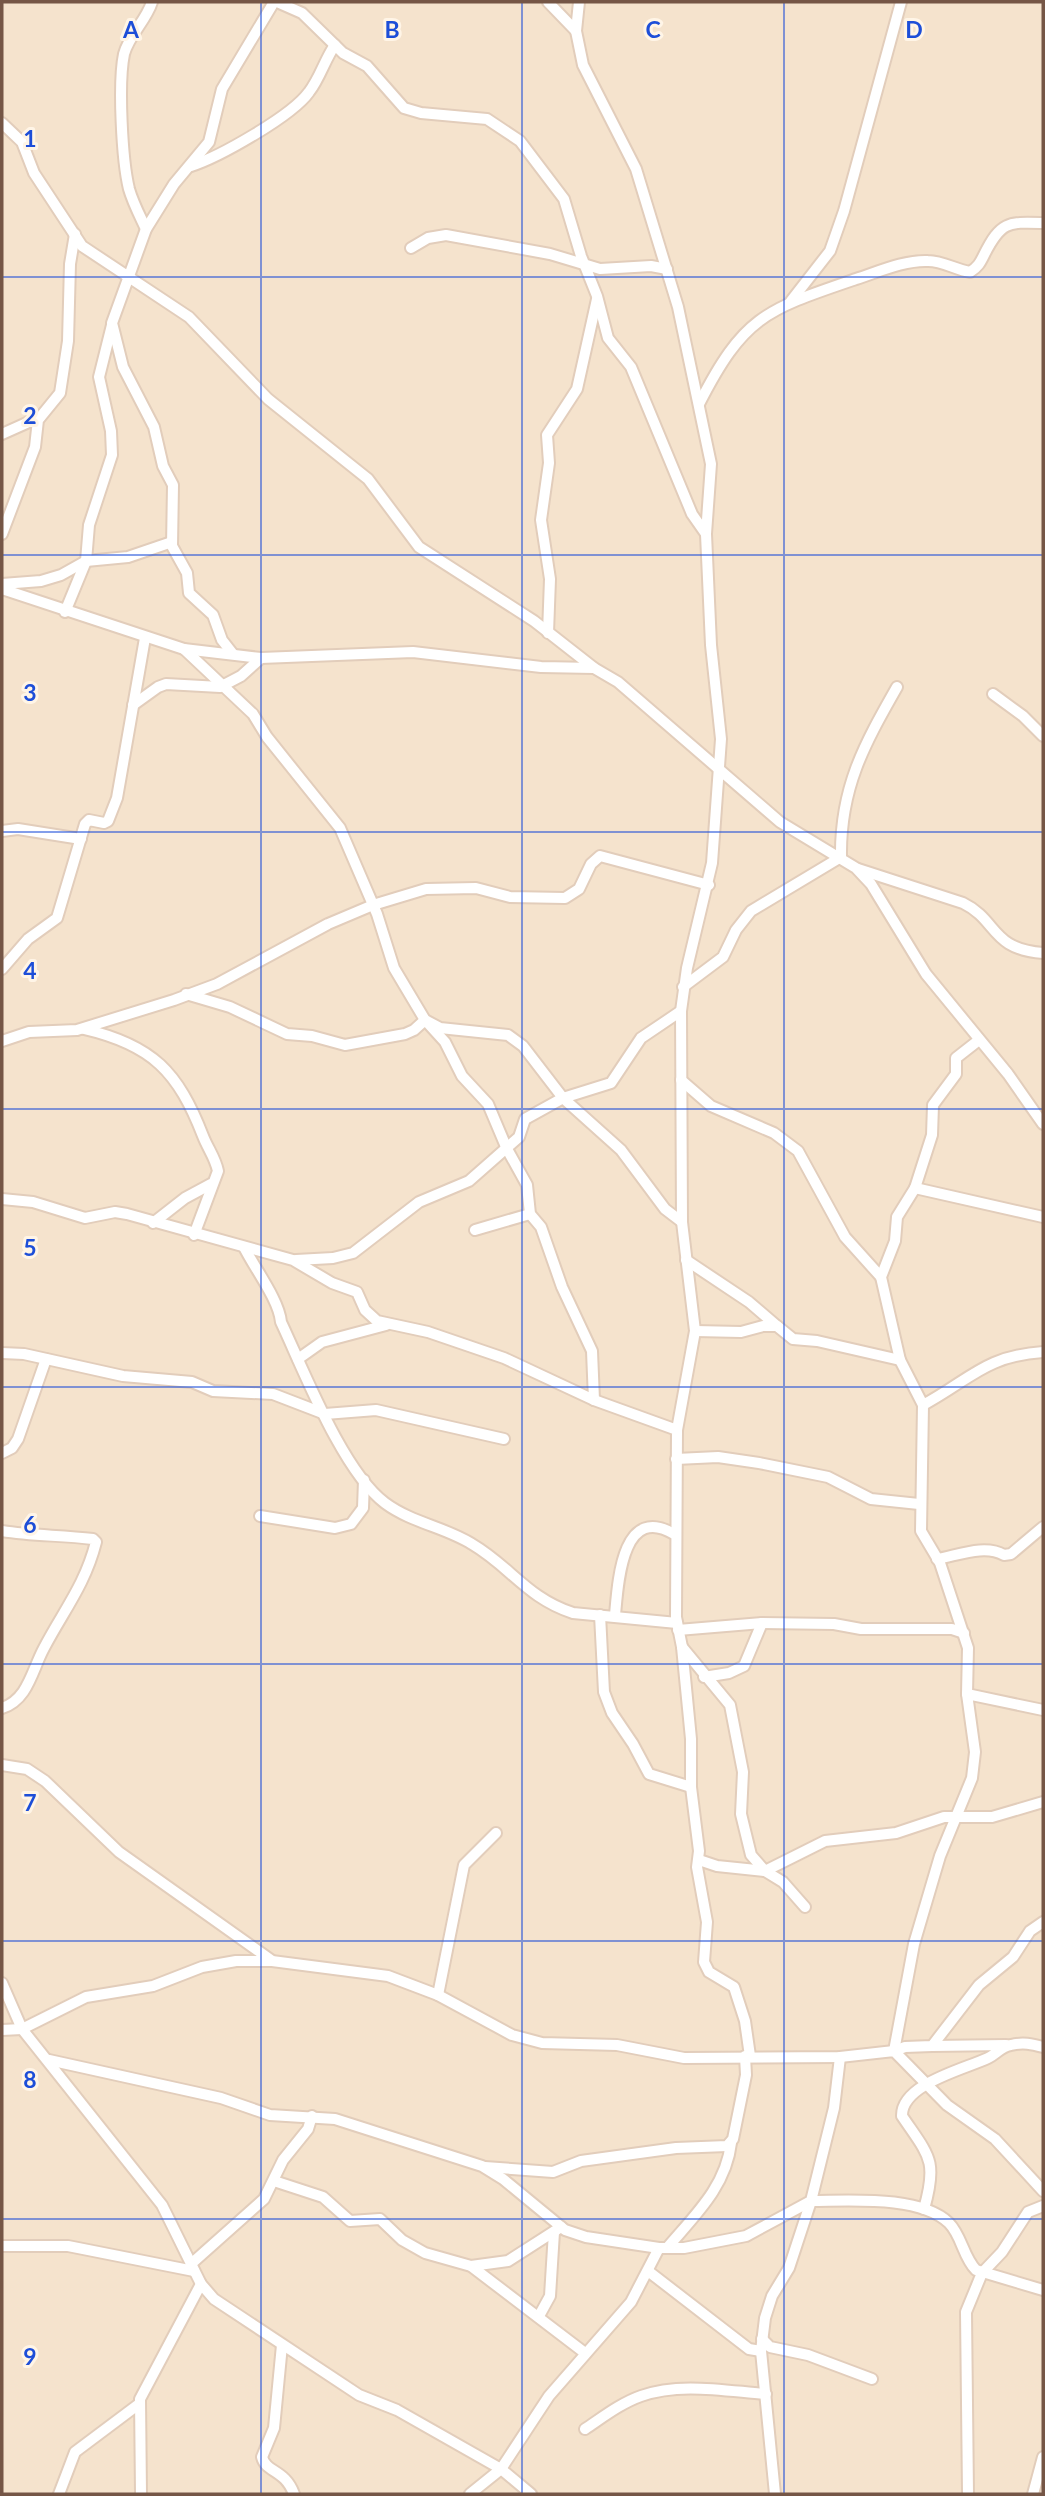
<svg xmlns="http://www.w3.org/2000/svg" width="1045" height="2496" font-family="Lato,sans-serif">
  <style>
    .residential { fill: #f5e3cd }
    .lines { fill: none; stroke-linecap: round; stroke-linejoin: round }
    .minor-casing { stroke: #e2cdbb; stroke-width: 14 }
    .minor { stroke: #fff; stroke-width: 10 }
    .grid { fill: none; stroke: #1d4ed8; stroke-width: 2; stroke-opacity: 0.55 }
    .grid-label { font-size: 23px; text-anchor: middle; font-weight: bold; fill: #1d4ed8; stroke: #fff5e7; stroke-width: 6; stroke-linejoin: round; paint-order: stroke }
  </style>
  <rect width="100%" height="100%" fill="#fdf1df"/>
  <rect class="residential" x="2" y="2" width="1041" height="2492"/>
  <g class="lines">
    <defs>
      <g id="minor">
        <polyline points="277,2 302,13 343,53 367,66 404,108 421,113 487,119 520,141 564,199 581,256 597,296 608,338 631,367 692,514 706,534"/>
        <polyline points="548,2 576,31"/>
        <polyline points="579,2 576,31 583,65 636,169 678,307 711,464 706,534 711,645 721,739 712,863 687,968 681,1011 682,1222 695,1331 677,1430"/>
        <polyline points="2,123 22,142 34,173 82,246 189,317 268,399 368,479 419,547 534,621 594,668 618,682 780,822 856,868 871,884 926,974 1008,1074 1043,1124"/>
        <path d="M191,166C219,157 292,116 309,92C320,78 325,59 335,45"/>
        <path d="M146,229C140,216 133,203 129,189C122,160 118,83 124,54C129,35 146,21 152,2"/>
        <polyline points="411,248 428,238 446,235 550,254 600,269 651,266 667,269"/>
        <polyline points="791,301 830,251 844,211 901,2"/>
        <path d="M699,404C744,316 765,310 856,279C878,272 904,260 928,261C943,261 956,270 970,272C978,267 980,263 984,255C1001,221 1008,222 1043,223"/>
        <polyline points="2,434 40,417"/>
        <polyline points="2,534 35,447 38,420 60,393 68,341 70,264 75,234"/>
        <polyline points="2,584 41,581 61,575 86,561 128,557 172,542"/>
        <polyline points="2,589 184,649 261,658 413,652 541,667 594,668"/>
        <polyline points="65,612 86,561 89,525 112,455 111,431 99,377 112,325"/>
        <polyline points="548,633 550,579 541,520 549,463 547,435 577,389 597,299"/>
        <polyline points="184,649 253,714 267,737 340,828 377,914 394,968 425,1020 440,1028 508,1035 523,1046 563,1098 621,1150 665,1209 682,1222"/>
        <polyline points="233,654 222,640 213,615 189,593 187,573 172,546 173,485 163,466 154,427 123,367 112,323 146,229 174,184 209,142 222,89 274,2"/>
        <polyline points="993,694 1023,716 1043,736"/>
        <polyline points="133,705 158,687 166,684 220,687 241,676 261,658"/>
        <polyline points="2,831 18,829 81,839"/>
        <path d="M858,869L963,903C998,920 990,949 1043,953"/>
        <polyline points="2,969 28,939 57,918 85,824 89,820 104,823 108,821 117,798 145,638"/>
        <path d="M683,987L723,957L736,930L751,911L841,857C840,788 864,745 897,687"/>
        <polyline points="186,994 230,1007 287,1034 312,1036 345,1045 405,1034 414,1030 425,1020 445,1042 462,1076 488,1104 507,1149 527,1185 530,1214 541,1227 562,1287 592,1351 594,1400"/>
        <path d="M84,1029C153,1045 178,1072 203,1136C208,1149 215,1157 218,1171L194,1235"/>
        <polyline points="979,1040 956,1058 956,1074 933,1105 932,1135 915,1188 1043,1217"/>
        <polyline points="2,1041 29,1032 77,1030 174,1000 217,984 328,924 373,905 426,889 476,888 510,897 565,898 579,889 591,864 600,856 709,885"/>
        <polyline points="681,1080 711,1106 774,1133 798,1151 845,1237 881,1277"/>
        <polyline points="915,1188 897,1217 895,1241 881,1277 900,1360 923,1405"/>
        <polyline points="2,1199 33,1202 85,1218 115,1212 127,1214 293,1260 332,1283 357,1292 365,1310 377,1321 428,1332 504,1358 594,1400 677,1430 676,1617 682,1647 691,1739 691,1787 699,1851 697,1867 707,1922 704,1962 709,1972 734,1987 745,2021 750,2056"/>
        <polyline points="153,1223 185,1198 211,1184"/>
        <polyline points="475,1230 530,1214"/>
        <path d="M244,1247C255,1269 279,1300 281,1322C304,1371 343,1472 385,1503C412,1523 445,1527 472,1544C511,1567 527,1598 573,1613L677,1623"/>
        <polyline points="296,1260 333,1258 353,1253 419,1202 469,1181 519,1137 525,1119 563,1098 611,1083 641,1038 681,1011"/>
        <polyline points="686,1260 749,1302 777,1326"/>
        <polyline points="695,1331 741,1332 763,1326 777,1326 793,1339 817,1341 900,1360"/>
        <polyline points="2,1353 24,1354 123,1376 192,1382 213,1391 273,1394 325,1414 376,1410 504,1439"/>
        <polyline points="298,1359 322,1342 386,1325"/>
        <polyline points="2,1453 12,1448 18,1439 46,1359"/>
        <polyline points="676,1459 718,1457 759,1463 828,1477 871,1499 919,1504"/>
        <polyline points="260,1516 335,1528 351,1524 363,1508 364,1480"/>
        <path d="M2,1531C33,1536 61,1535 93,1539L96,1542C85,1585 64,1610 44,1648C32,1670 28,1700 2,1708"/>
        <path d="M937,1559C959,1555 985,1544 1004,1555L1011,1554L1043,1527"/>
        <polyline points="600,1615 604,1692 612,1713 633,1744 649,1774 691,1787"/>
        <path d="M615,1615C618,1582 622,1503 674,1534"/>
        <polyline points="678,1630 762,1623 834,1624 861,1629 952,1629 964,1633"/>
        <polyline points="682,1647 730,1705 743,1772 741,1814 751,1855 765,1871 783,1882 805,1907"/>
        <polyline points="704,1677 729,1673 744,1666 762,1623"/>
        <polyline points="967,1694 1043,1710"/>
        <polyline points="2,1765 27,1769 45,1781 119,1852 271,1960"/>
        <polyline points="699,1860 717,1866 765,1871 825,1841 896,1833 944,1817 992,1817 1043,1802"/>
        <polyline points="2,1983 22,2029 162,2205 201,2284 214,2299 359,2395 397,2410 501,2469 531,2494"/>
        <polyline points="438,1995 464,1865 496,1833"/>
        <polyline points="2,2030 22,2029 86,1997 153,1986 202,1967 236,1961 272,1961 388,1976 438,1995 512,2035 542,2043 617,2045 684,2058 840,2057 894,2051 947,2105 995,2139 1043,2191"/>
        <polyline points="932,2046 1006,2045"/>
        <path d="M894,2051L914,1944L940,1856L972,1778L975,1752L967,1694L968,1648L940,1563L921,1531L923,1405C971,1379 985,1356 1043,1352"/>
        <polyline points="894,2051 905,2047 932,2046 979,1985 1013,1957 1030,1931 1043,1922"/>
        <polyline points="49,2060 221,2098 270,2115 335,2119 482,2166 503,2179 565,2230 586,2237 659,2248 684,2248 746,2236 811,2201 834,2108 840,2057"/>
        <polyline points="485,2167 553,2172 581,2161 676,2148 727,2146 733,2139 746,2075 745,2056"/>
        <polyline points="274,2181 323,2197 350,2221 380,2219 402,2240 425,2253 471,2266 585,2353"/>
        <path d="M924,2209C938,2160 929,2156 902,2116C901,2084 965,2069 988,2058C996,2054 1002,2046 1011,2045C1023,2042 1032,2044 1043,2047"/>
        <polyline points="2,2246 68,2246 194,2271"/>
        <path d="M667,2248C694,2216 726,2187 731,2143"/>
        <polyline points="191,2264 264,2199 283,2160 308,2129 312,2116"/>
        <polyline points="471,2266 508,2261 561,2227"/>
        <polyline points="648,2271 749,2349 761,2351"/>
        <polyline points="539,2316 550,2296 554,2232"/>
        <polyline points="762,2339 770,2347 808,2355 872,2379"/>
        <path d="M282,2345L274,2428L262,2457C266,2473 285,2469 294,2494"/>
        <path d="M585,2429C603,2417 621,2403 641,2396C679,2382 726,2391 766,2394"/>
        <polyline points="59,2494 75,2452 139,2404"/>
        <polyline points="141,2494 140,2399 201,2284"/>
        <polyline points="470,2494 501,2469 549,2396 631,2302 659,2248"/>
        <path d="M775,2494L761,2351L765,2318L772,2296L789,2268L811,2201C849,2201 920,2195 949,2223C962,2236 963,2257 976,2270L1043,2290"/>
        <polyline points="968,2494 966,2312 982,2273 1002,2252 1028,2212 1043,2206"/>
        <polyline points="1033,2494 1043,2457"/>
      </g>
    </defs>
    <use href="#minor" class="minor-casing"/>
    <use href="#minor" class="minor"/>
  </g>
  <path class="grid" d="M261,2V2494M522,2V2494M784,2V2494M2,277H1043M2,555H1043M2,832H1043M2,1109H1043M2,1387H1043M2,1664H1043M2,1941H1043M2,2219H1043"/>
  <g class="grid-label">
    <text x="131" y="38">A</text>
    <text x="392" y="38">B</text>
    <text x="653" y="38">C</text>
    <text x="914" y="38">D</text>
    <text x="30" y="147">1</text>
    <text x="30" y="424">2</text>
    <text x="30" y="701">3</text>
    <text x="30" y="979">4</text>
    <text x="30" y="1256">5</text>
    <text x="30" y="1533">6</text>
    <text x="30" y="1811">7</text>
    <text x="30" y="2088">8</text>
    <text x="30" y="2365">9</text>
  </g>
  <rect width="1045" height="2496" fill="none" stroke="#755646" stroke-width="7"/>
</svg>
